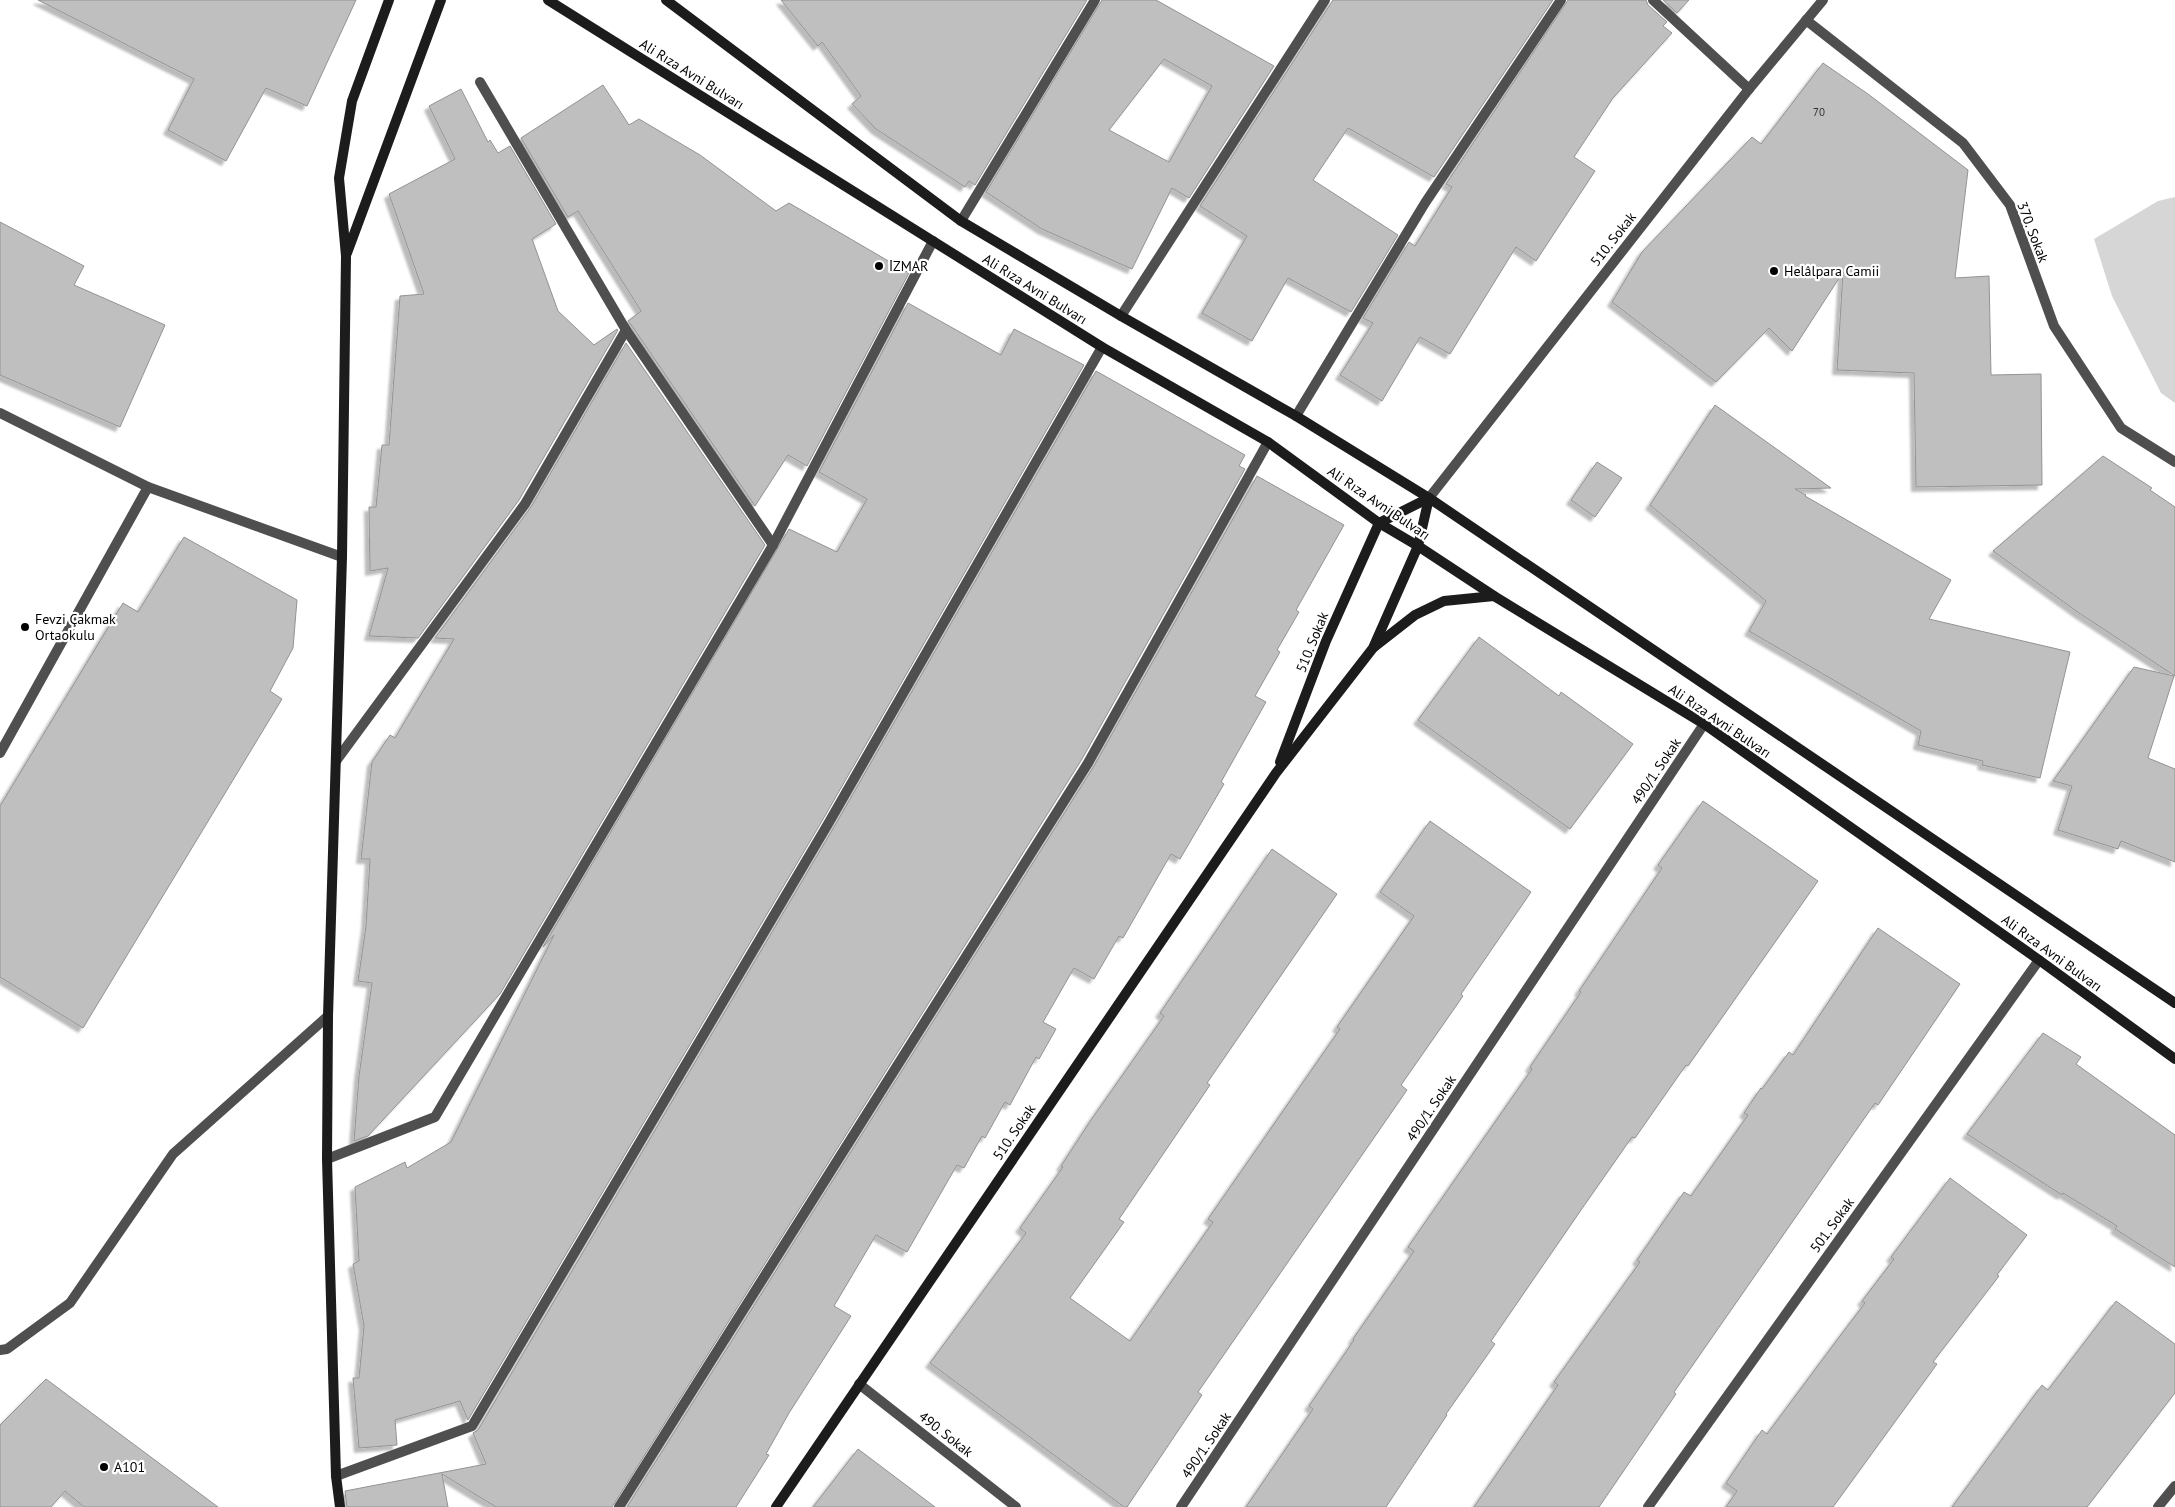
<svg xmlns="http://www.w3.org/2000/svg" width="2175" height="1507" font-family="'PT Sans',sans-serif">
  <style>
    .green { fill: #d6d6d6 }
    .building { fill: #bfbfbf; stroke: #939393; fill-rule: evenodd; filter: url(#shadow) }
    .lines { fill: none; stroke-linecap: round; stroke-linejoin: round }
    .minor { stroke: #4f4f4f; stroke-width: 10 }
    .tertiary { stroke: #4f4f4f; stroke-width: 10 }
    .secondary { stroke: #1c1c1c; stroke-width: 10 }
    .poi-dot { fill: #000; stroke: #fff; stroke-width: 2 }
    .labels { text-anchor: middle; stroke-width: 4.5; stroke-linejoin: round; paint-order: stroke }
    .number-label { font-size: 11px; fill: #303030 }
    .street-label { font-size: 14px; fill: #000; stroke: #fff }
    .poi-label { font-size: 14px; fill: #000; stroke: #fff; text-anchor: start }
  </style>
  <defs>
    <filter id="shadow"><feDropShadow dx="-4.5" dy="4.5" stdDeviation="1" flood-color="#0004"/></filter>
  </defs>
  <rect width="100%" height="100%" fill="#fff"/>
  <polygon class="green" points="2175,197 2175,403 2161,393 2112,296 2094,239 2158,201"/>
  <g class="building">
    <polygon points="38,0 356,0 307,106 266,88 226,161 168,130 194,79"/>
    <polygon points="781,0 1087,0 975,185 969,181 965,187 876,129 852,104 861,96 822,42 818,46"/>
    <path d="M1102,0H1156L1274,66L1189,198L1172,188L1132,269L1042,229L986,192ZM1164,59L1212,86L1169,162L1109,130Z"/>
    <polygon points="1333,0 1553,0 1434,177 1348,128 1313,180 1398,235 1351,312 1288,278 1252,341 1202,313 1247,236 1200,206"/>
    <polygon points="1568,0 1646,0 1648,5 1667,22 1663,26 1672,33 1613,98 1574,157 1595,171 1536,261 1516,247 1450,354 1420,337 1382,401 1340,375 1373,323 1363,318 1409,242 1415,246 1452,187 1446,184"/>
    <polygon points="1663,0 1689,0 1677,13"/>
    <polygon points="1823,63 1868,94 1968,170 1955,278 1989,276 1991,375 2041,374 2042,485 1916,487 1914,373 1837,370 1843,272 1792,351 1769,328 1716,382 1612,302 1642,252 1752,137 1761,144"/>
    <polygon points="603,85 629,125 639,119 700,155 776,211 789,203 909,273 807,466 788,455 755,506 632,326 628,321 641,311 578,211 568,217 521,138"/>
    <polygon points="461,89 488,142 490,140 498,153 510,146 556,224 532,239 558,311 594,345 617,329 618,330 519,500 418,638 369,636 388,568 370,571 369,507 376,507 382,445 389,445 400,296 424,294 389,194 455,159 429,106"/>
    <polygon points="0,222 84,266 74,285 165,325 120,427 0,375"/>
    <polygon points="908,303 1001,355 1014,329 1084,365 822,821 468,1420 460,1401 395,1420 397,1445 359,1448 353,1378 359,1378 364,1326 353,1264 359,1261 355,1187 405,1162 407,1168 451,1142 554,935 543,947 789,529 837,552 867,499 819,472"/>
    <polygon points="626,343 765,545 500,994 368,1136 354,1141 359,1076 372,983 358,981 366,926 370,859 361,859 372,762 390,735 395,738 454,639 435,638 531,507"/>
    <polygon points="1096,371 1245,455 1239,466 1245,469 1082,759 612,1507 496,1507 442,1474 448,1507 347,1507 345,1491 486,1464 473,1433 478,1430 834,827"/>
    <polygon points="1715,405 1831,488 1795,489 1806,495 1805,496 1951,580 1929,619 2070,652 2040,778 1982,765 1983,761 1918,745 1921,731 1749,631 1766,601 1650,505"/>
    <polygon points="2103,456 2152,488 2150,490 2175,507 2175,676 2079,613 1993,551"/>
    <polygon points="1597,462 1622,478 1595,517 1571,500"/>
    <polygon points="1257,476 1344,525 1296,610 1299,612 1277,650 1280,652 1255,696 1266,702 1221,782 1224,784 1180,859 1171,854 1123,938 1119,936 1094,979 1074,968 1043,1022 1056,1029 1039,1059 1036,1057 1010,1105 1005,1102 985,1138 982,1136 964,1168 957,1165 907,1252 876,1235 834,1306 851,1316 789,1413 766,1454 769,1455 736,1507 627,1507 1094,766"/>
    <polygon points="184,537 297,600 293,648 270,691 282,699 83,1028 0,977 0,806 123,603 138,612"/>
    <polygon points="1479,637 1559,696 1561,692 1633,744 1570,829 1418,720"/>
    <polygon points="2134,667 2174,676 2148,758 2175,769 2175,862 2121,841 2118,849 2058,830 2072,786 2053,781"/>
    <polygon points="1703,801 1818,881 1688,1066 1686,1065 1635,1138 1632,1137 1581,1210 1491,1341 1495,1344 1446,1414 1447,1415 1386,1507 1246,1507 1313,1409 1309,1406 1354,1340 1353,1339 1414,1251 1408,1247 1532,1069 1530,1067 1581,992 1579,991 1662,868 1658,865"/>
    <polygon points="1430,821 1531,892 1461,994 1463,996 1401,1085 1407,1090 1198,1392 1202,1395 1127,1507 1124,1507 930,1363 1026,1233 1020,1228 1063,1167 1061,1166 1091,1120 1164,1016 1160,1013 1272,849 1337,894 1207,1083 1210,1085 1119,1219 1124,1222 1070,1298 1130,1341 1213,1222 1208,1219 1340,1029 1337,1027 1414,916 1380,892"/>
    <polygon points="1878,928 1960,984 1878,1105 1875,1103 1674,1392 1676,1394 1599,1507 1474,1507 1558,1385 1554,1382 1640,1262 1637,1260 1684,1192 1691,1196 1748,1115 1744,1113 1761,1088 1762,1089 1789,1052 1793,1055"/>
    <polygon points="2043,1033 2081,1057 2076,1064 2175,1135 2175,1267 2115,1229 2117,1226 2063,1193 2062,1195 1967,1134"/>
    <polygon points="1950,1178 2027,1235 1997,1275 1999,1276 1933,1362 1937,1364 1833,1507 1726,1507 1737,1491 1726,1483 1762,1430 1767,1434 1837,1340 1865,1303 1862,1301 1894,1259 1891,1257"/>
    <polygon points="2116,1301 2175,1344 2175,1393 2087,1507 1952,1507 2042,1385 2048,1390"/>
    <polygon points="46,1379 218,1507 84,1507 65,1491 51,1507 0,1507 0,1425"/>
    <polygon points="858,1449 935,1507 813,1507"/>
  </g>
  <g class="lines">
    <g class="minor">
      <polyline points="1653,0 1749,89"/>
      <polyline points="1806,20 1963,143 2010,205 2054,326 2121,428 2175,462"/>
      <polyline points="480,82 626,330 773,545"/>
      <polyline points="961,221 1095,0"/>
      <polyline points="1121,316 1325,0"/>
      <polyline points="0,413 148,487 342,557"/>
      <polyline points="1296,416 1425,203 1561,0"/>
      <polyline points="1429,498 1749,89 1823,0"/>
      <polyline points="0,753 148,487"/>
      <polyline points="336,761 525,504 626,330"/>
      <polyline points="327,1159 435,1117 773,545 933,241"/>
      <polyline points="0,1350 7,1349 70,1303 173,1154 328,1016"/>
      <polyline points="336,1476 472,1426 828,824 1102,347"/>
      <polyline points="619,1507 1088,763 1268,442"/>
      <polyline points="1181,1507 1704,724"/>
      <polyline points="1648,1507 2039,960"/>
      <polyline points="2158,1507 2175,1486"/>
    </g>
    <polyline class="tertiary" points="859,1384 1016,1507"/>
    <g class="secondary">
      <polyline points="548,0 1102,347 1268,442 1379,523 1418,546 1494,596 1704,724 2039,960 2175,1059"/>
      <polyline points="666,0 961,221 1121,316 1296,416 1429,498 2175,1003"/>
      <polyline points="347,253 441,0"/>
      <polyline points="1374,647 1415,615 1444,601 1494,596"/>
      <polyline points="1280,762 1326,641 1379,523 1429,498"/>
      <polyline points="340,1507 336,1476 327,1159 328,1016 342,557 346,256 339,178 352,101 389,0"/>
      <polyline points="776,1507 1276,773 1373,648 1418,546 1429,498"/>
    </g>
  </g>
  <g class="poi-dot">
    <circle cx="879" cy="266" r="5"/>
    <circle cx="1774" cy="271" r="5"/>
    <circle cx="25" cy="627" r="5"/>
    <circle cx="104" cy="1467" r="5"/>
  </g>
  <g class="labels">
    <g class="number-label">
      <text x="1819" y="116">70</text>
    </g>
    <g class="street-label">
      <text transform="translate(692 74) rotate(32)" y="5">Ali Rıza Avni Bulvarı</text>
      <text transform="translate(2033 232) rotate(69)" y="5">370. Sokak</text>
      <text transform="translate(1613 239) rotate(-52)" y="5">510. Sokak</text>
      <text transform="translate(1035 289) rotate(32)" y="5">Ali Rıza Avni Bulvarı</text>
      <text transform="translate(1379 503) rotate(34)" y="5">Ali Rıza Avni Bulvarı</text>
      <text transform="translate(1312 642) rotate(-68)" y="5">510. Sokak</text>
      <text transform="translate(1720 721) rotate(34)" y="5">Ali Rıza Avni Bulvarı</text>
      <text transform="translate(1656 771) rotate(-56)" y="5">490/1. Sokak</text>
      <text transform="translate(2052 953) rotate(36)" y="5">Ali Rıza Avni Bulvarı</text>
      <text transform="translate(1431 1108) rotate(-56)" y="5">490/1. Sokak</text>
      <text transform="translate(1014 1132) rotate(-56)" y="5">510. Sokak</text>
      <text transform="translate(1832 1225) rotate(-54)" y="5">501. Sokak</text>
      <text transform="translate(946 1434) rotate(38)" y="5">490. Sokak</text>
      <text transform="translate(1206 1445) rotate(-56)" y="5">490/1. Sokak</text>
    </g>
    <g class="poi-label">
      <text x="889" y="271">İZMAR</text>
      <text x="1784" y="276">Helâlpara Camii</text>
      <text x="35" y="624">Fevzi Çakmak<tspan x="35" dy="16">Ortaokulu</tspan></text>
      <text x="114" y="1472">A101</text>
    </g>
  </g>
</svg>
